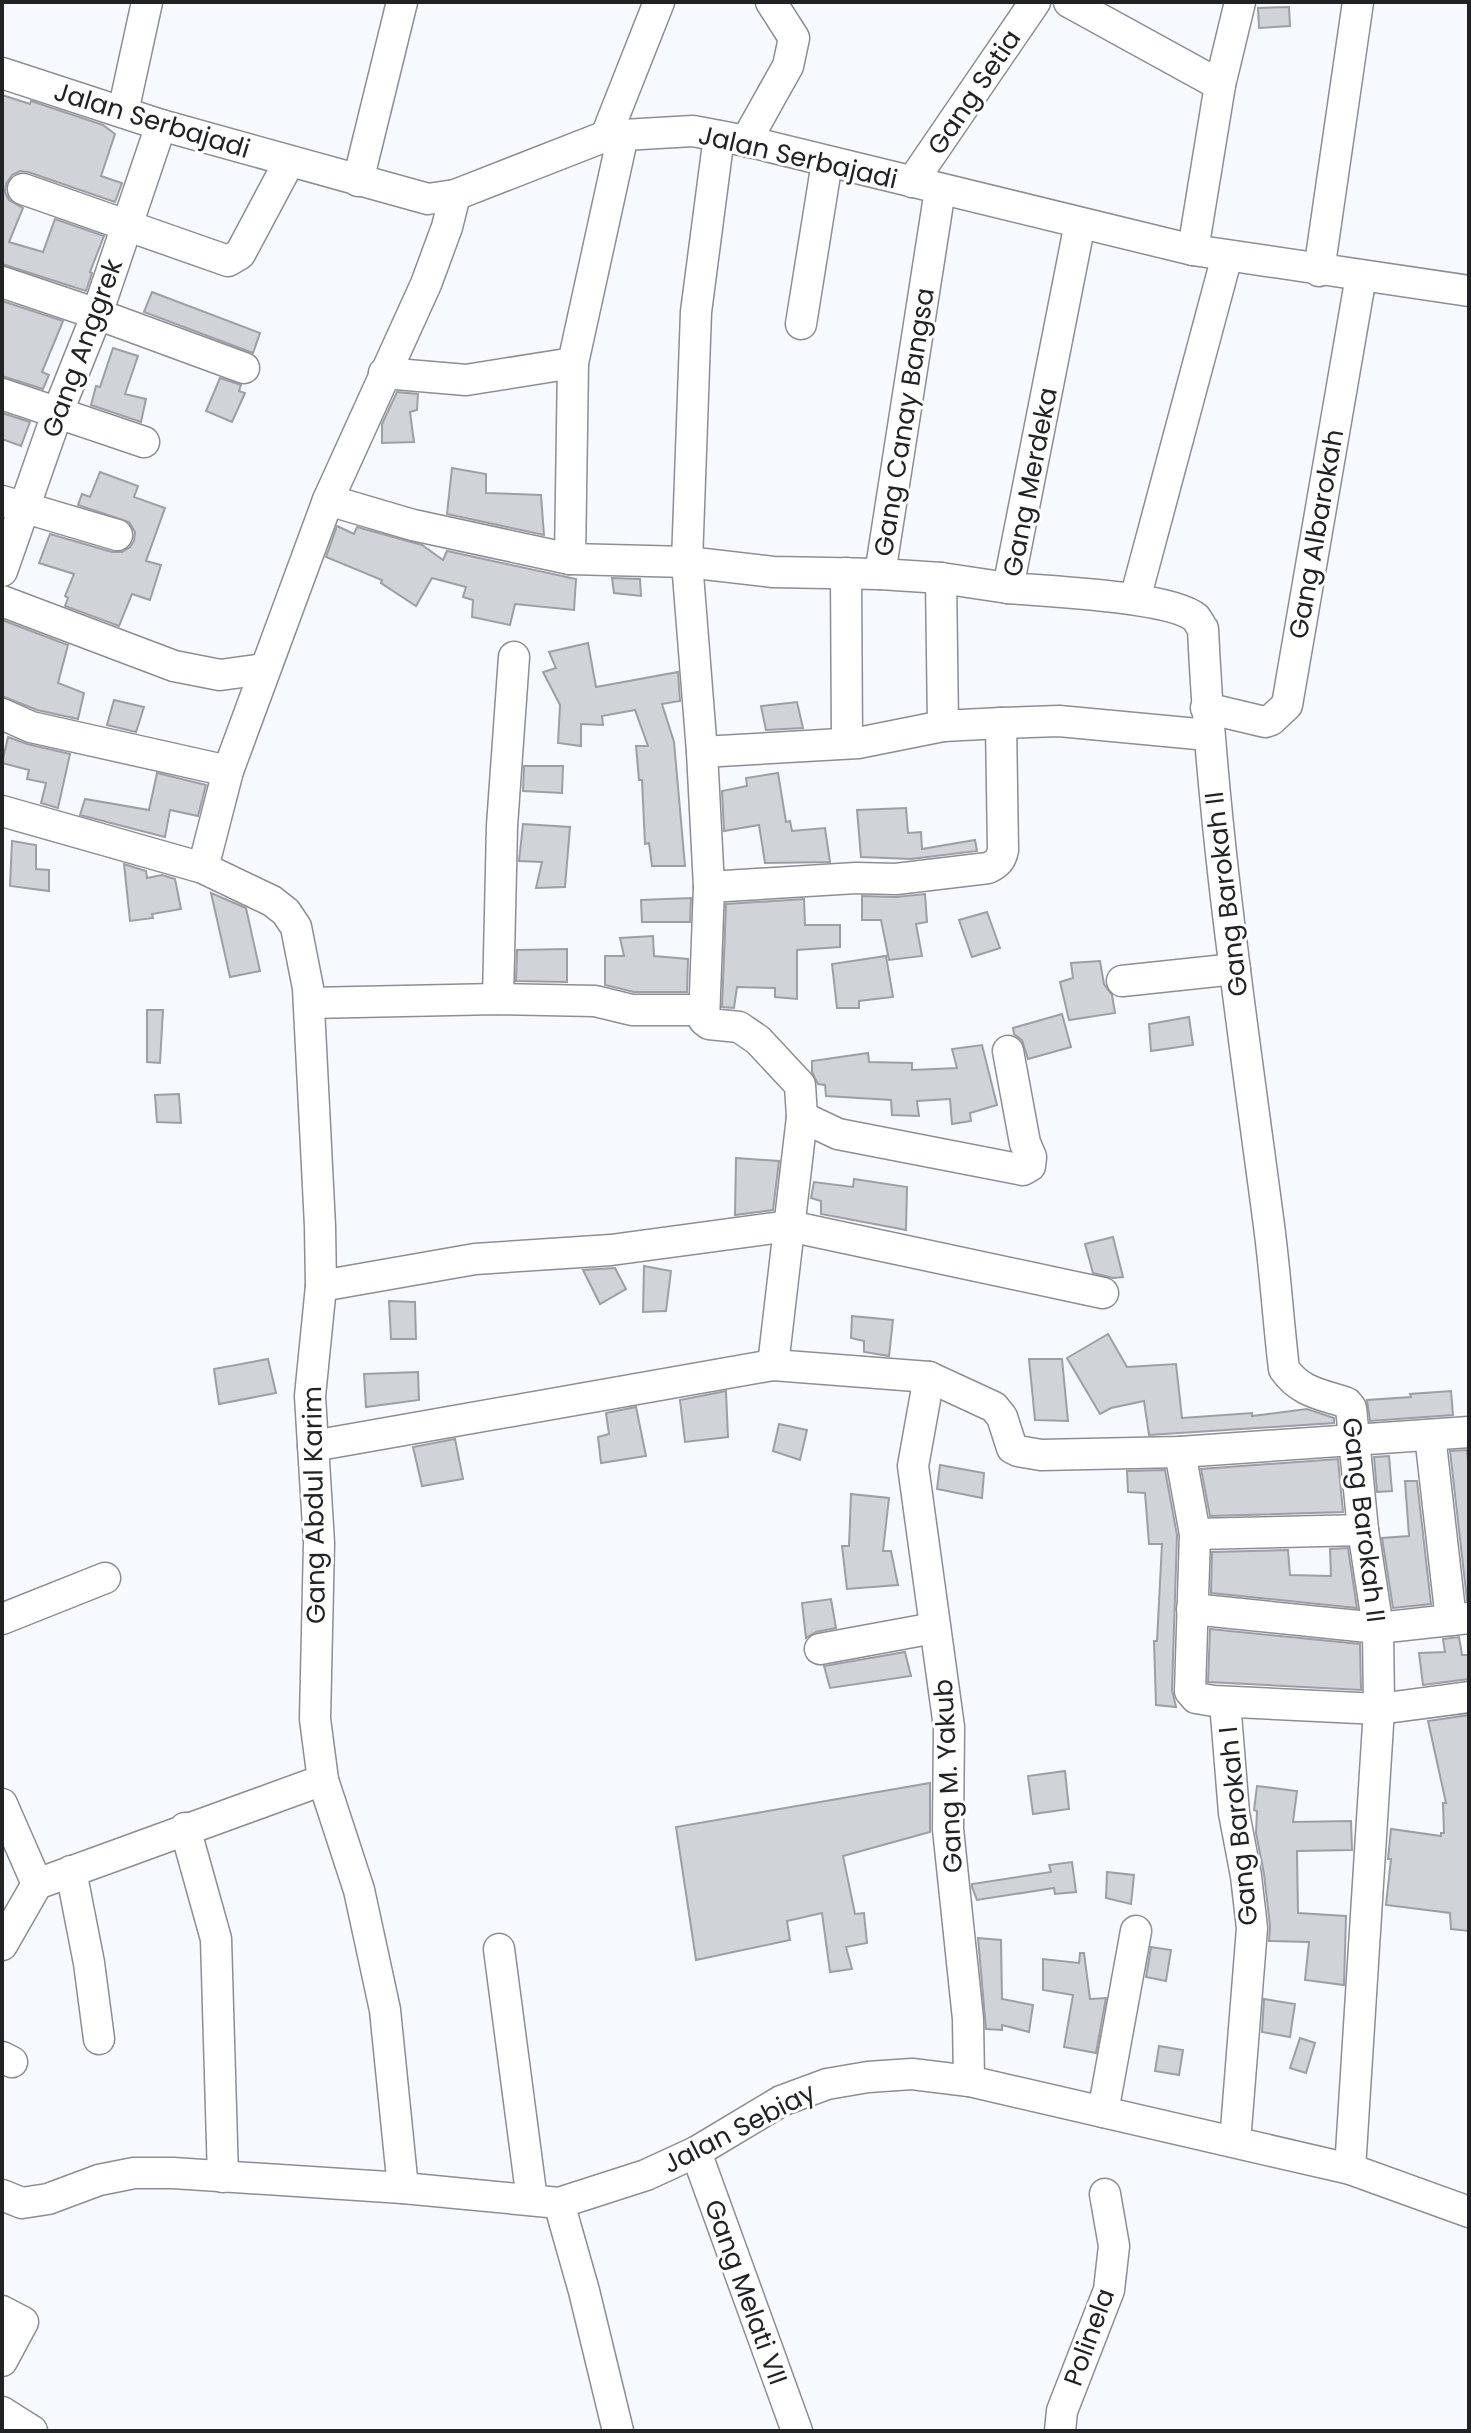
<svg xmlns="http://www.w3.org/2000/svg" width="1471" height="2433" font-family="Poppins,sans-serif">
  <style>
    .building { fill: #d0d3d8; stroke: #9c9fa4; stroke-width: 2 }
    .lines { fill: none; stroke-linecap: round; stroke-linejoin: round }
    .minor-casing { stroke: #8c8e93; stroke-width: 33 }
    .minor { stroke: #fff; stroke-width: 30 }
    .labels { text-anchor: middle; stroke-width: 6; stroke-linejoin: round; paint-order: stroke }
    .street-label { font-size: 26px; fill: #212224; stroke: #fff }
  </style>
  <rect width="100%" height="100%" fill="#f6f9fe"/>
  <g class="building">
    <polygon points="1289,7 1290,26 1259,28 1258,8"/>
    <polygon points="2,95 30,104 31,101 103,125 115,134 101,176 122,183 115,202 28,172 20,171 12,175 6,184 5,192 9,200 23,208 9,242 43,252 55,219 104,236 90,272 92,273 86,291 2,264"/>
    <polygon points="152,292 260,333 253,353 144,312"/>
    <polygon points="2,301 63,321 42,372 49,375 43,389 2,376"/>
    <polygon points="113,348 138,356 125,394 146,399 141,422 91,405 96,386 100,387"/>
    <polygon points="220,378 241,385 239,391 245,393 232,422 206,411"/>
    <polygon points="397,392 418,394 417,410 410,412 414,442 382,443 382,424"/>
    <polygon points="2,413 30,422 21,446 2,439"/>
    <polygon points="452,468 486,474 486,493 541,495 544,535 447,514"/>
    <polygon points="100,472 138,486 134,497 165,508 146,561 161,565 150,600 132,594 119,626 65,606 68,598 65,596 74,574 39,563 50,534 112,552 122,552 130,547 134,541 135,532 129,522 78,505 82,494 90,497"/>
    <polygon points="337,526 354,534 357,527 422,545 443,560 447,551 576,579 574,610 515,604 510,625 472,617 473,600 463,597 466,587 432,578 416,606 381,583 382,580 326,557"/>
    <polygon points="612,578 640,579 641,596 614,593"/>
    <polygon points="2,620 68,645 58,683 84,693 78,719 37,710 2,696"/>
    <polygon points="588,643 596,687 678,672 680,701 662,704 674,742 685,866 652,866 649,843 645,844 642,780 639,780 636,746 648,746 635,710 602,716 603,725 581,724 581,746 558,743 560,705 543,672 556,668 549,652"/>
    <polygon points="114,700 144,707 136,732 107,725"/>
    <polygon points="797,702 803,728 766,730 761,706"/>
    <polygon points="8,737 27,744 70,754 58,808 41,803 46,783 27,779 29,770 2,763"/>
    <polygon points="524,766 563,766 562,793 523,791"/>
    <polygon points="157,773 206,785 198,816 170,810 165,837 80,815 85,799 149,810"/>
    <polygon points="778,773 786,822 790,821 792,831 825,828 830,862 765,863 759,825 724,831 722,791 747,786 746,778"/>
    <polygon points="906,808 908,833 921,832 922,849 975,840 977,851 911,859 861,857 857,810"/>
    <polygon points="523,824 570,827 565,887 536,888 542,862 519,861"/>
    <polygon points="12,841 36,845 36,869 49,870 49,891 10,886"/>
    <polygon points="124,864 146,871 147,878 162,875 175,879 181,909 152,914 153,918 130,921"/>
    <polygon points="211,893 246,908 260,971 230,977"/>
    <polygon points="925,894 927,922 916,924 922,956 889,960 881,920 862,920 862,896 896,897"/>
    <polygon points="691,898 690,922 642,922 641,900"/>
    <polygon points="804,899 805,925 840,925 840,947 797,950 797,999 775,997 775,988 737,987 734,1008 722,1007 726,904"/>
    <polygon points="987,912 1000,948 972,957 959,920"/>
    <polygon points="653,936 654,956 688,959 687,992 634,992 605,985 605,956 624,956 620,938"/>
    <polygon points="567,949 567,982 516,981 517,950"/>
    <polygon points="886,956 893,997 859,1001 859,1008 837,1008 832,964"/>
    <polygon points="1100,961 1104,984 1112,995 1115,1013 1069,1020 1060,982 1073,978 1071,963"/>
    <polygon points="147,1010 163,1010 160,1063 147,1062"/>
    <polygon points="1062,1014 1071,1047 1028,1059 1022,1040 1014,1034 1013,1028"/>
    <polygon points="1189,1017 1193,1045 1151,1051 1149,1024"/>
    <polygon points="982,1045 997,1105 970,1113 971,1121 952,1124 950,1099 917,1101 919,1116 892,1115 891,1100 826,1096 825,1085 818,1084 812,1072 812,1061 868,1053 869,1062 912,1063 912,1070 957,1068 952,1049"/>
    <polygon points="179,1094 181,1123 157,1122 155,1095"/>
    <polygon points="736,1158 779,1161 773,1210 735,1215"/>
    <polygon points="854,1179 907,1187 906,1230 821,1214 821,1201 811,1198 814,1182 853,1187"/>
    <polygon points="1113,1237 1123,1277 1113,1278 1093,1273 1085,1244"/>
    <polygon points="644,1266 671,1271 666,1311 643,1312"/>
    <polygon points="615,1268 626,1289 600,1304 583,1270"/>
    <polygon points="389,1301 415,1302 416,1339 391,1339"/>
    <polygon points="852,1316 893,1320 889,1356 864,1352 864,1341 851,1338"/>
    <polygon points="1108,1334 1127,1367 1176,1364 1182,1418 1252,1413 1252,1416 1307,1409 1334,1418 1334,1423 1149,1435 1144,1401 1111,1408 1100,1414 1067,1358"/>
    <polygon points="268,1359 276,1393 219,1404 214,1369"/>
    <polygon points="1029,1359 1062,1359 1068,1421 1035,1420"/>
    <polygon points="418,1372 419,1400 366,1407 364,1374"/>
    <polygon points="726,1391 728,1437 685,1442 680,1400"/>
    <polygon points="1451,1391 1453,1415 1370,1421 1367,1400 1411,1397 1410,1394"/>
    <polygon points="636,1407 646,1456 601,1463 598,1437 609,1434 606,1413"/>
    <polygon points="779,1424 807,1430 800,1460 773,1451"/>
    <polygon points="455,1439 463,1479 422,1486 413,1447"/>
    <polygon points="1467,1450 1469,1469 1469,1600 1467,1600 1450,1451"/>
    <polygon points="1389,1456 1392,1491 1377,1492 1374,1457"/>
    <polygon points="1338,1459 1343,1512 1210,1516 1201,1469"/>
    <polygon points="940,1465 984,1473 982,1498 937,1489"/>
    <polygon points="1165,1470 1177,1535 1172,1690 1176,1707 1156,1705 1154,1641 1157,1641 1162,1544 1149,1544 1145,1493 1128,1492 1127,1471"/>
    <polygon points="1405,1481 1417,1481 1431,1604 1393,1608 1382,1538 1409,1536"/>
    <polygon points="851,1494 889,1498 883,1551 891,1551 898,1585 847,1589 842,1546 849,1546"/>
    <polygon points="1348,1548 1357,1608 1211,1593 1212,1552 1288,1550 1290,1575 1331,1576 1330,1549"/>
    <polygon points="831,1599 836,1628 816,1632 806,1638 802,1603"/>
    <polygon points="1210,1629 1360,1644 1361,1690 1208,1682"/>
    <polygon points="1459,1637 1462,1655 1469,1655 1469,1679 1423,1685 1419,1653 1445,1652 1443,1639"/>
    <polygon points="905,1652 911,1676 830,1688 824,1666"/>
    <polygon points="1469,1715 1469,1931 1451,1929 1450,1913 1386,1905 1391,1859 1388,1859 1391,1829 1441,1836 1441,1833 1444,1833 1443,1803 1446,1803 1428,1721"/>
    <polygon points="1065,1771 1069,1809 1033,1814 1028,1776"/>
    <polygon points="930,1783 930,1832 843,1856 855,1914 864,1913 867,1943 846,1947 852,1969 830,1972 822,1913 787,1921 790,1940 696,1960 676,1827"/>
    <polygon points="1257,1786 1297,1791 1293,1822 1351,1821 1352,1850 1297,1851 1298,1913 1346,1916 1344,1985 1305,1980 1309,1942 1269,1941 1270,1926 1264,1874 1256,1833 1257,1811 1254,1810"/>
    <polygon points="1072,1862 1076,1892 1055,1894 1054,1888 977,1900 972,1887 972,1884 1051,1872 1049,1865"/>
    <polygon points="1107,1872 1134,1875 1131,1904 1106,1898"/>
    <polygon points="978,1938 1001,1940 1002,1999 1033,2005 1029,2032 1002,2025 1002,2030 986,2029"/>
    <polygon points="1151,1947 1171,1950 1166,1981 1146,1977"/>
    <polygon points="1080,1953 1084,1953 1090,1999 1106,1998 1096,2053 1064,2047 1073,1995 1043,1990 1043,1959 1079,1963"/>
    <polygon points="1264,1999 1295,2004 1290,2037 1262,2032"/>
    <polygon points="1300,2038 1315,2043 1306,2073 1290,2068"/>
    <polygon points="1159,2046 1183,2050 1179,2075 1155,2071"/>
  </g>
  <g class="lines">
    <defs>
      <g id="minor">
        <polyline points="1069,2 1220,85"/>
        <polyline points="2,73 161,125 428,199 455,195 606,136 693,131 746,141 1193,250 1469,291"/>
        <polyline points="123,112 147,2"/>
        <polyline points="606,136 659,2"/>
        <polyline points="719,136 696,312 687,562 702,752 709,887 704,1020 709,1024 739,1027 758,1040 800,1085 802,1117 773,1365"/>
        <polyline points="746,141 788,66 794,38 771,2"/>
        <polyline points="358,181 402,2"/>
        <polyline points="912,182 1035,2"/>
        <polyline points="23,189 228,261 240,254 289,162"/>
        <path d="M1080,223L1008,588C1045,591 1171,596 1196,618C1197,619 1202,628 1203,629C1212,826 1242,1022 1268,1218C1275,1268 1278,1319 1284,1369C1301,1393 1321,1394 1347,1403L1351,1408L1363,1530L1378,1628L1379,1709L1350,2169"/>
        <polyline points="1193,250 1220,85 1240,2"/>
        <polyline points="1319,271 1358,2"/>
        <polyline points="2,282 97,314 244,368"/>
        <polyline points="801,324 827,162"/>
        <polyline points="384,373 466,380 573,363"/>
        <polyline points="2,394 144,442"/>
        <polyline points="328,500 413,525 570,559 687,562 773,572 880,574 941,578 1008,588"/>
        <polyline points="2,501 117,535"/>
        <polyline points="570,559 573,363 623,135"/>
        <polyline points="2,571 57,414 97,314 161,125"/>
        <polyline points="846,573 847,742"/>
        <polyline points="880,574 940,190"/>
        <polyline points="941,578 943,726"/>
        <polyline points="1135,599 1227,256"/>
        <polyline points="2,601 174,666 220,675 265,669"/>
        <polyline points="1206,708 1265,722 1271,720 1287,705 1361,276"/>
        <polyline points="2,714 31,727 228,771"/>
        <polyline points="702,752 858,743 943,726 1001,723 1059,721 1208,735"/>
        <polyline points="2,811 203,868 272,901 286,912 296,927 308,988 320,1226 321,1286 310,1396 319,1543 315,1719 323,1780 359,1890 385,2010 403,2188"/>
        <polyline points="203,868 228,771 328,500 426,284 447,227 455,195"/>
        <path d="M709,887L856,878L896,879L988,868C997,864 1001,860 1003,850L1001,723"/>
        <polyline points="1122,981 1235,969"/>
        <polyline points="498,999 502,826 514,657"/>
        <polyline points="309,1003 498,999 595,1001 632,1010 704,1010"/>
        <polyline points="802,1117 838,1134 1023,1170 1030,1166 1031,1157 1025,1143 1008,1051"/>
        <polyline points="321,1286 475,1259 611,1250 789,1226 1103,1293"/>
        <polyline points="929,1377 913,1466 949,1727 948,1829 968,2019 969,2081"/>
        <polyline points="1430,1435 1451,1620"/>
        <polyline points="313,1446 773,1365 929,1377 994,1407 1002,1417 1012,1448 1018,1451 1041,1455 1180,1452 1469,1432"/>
        <polyline points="1180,1452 1195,1534 1190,1691 1196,1698 1214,1701 1379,1709 1469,1697"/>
        <polyline points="1195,1534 1363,1530"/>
        <polyline points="1192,1609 1378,1628 1469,1618"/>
        <polyline points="2,1619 105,1578"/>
        <polyline points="820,1649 934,1628"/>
        <polyline points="1225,1702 1234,1813 1246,1876 1252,1928 1235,2142"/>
        <polyline points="2,1804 37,1884"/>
        <polyline points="185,1828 216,1939 223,2177"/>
        <polyline points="71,1871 89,1963 99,2039"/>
        <polyline points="2,1945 37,1884 323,1780"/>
        <polyline points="499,1949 532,2200"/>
        <polyline points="2,2057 12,2062"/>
        <polyline points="1103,2112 1136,1931"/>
        <polyline points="696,2152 797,2431"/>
        <polyline points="2,2195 22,2203 48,2199 99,2180 134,2173 173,2173 403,2188 559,2203 646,2175 696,2152 781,2101 827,2084 868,2077 912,2074 969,2081 1350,2169 1469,2212"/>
        <polyline points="559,2203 584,2291 618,2431"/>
        <polyline points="2,2311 23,2322 2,2361"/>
        <polyline points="2,2412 32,2431"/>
        <polyline points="1060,2431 1062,2411 1109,2290 1114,2246 1105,2194"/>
      </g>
    </defs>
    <use href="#minor" class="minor-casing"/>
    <use href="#minor" class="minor"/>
  </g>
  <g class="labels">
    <g class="street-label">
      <text transform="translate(974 92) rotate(-56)" y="9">Gang Setia</text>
      <text transform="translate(152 120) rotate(17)" y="9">Jalan Serbajadi</text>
      <text transform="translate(798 157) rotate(13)" y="9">Jalan Serbajadi</text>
      <text transform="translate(82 348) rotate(-70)" y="9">Gang Anggrek</text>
      <text transform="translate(904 422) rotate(-81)" y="9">Gang Canay Bangsa</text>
      <text transform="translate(1030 482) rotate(-79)" y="9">Gang Merdeka</text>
      <text transform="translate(1316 534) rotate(-80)" y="9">Gang Albarokah</text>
      <text transform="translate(1226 894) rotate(-97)" y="9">Gang Barokah II</text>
      <text transform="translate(314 1505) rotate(-91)" y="9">Gang Abdul Karim</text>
      <text transform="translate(1364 1520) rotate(83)" y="9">Gang Barokah II</text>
      <text transform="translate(948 1776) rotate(-93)" y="9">Gang M. Yakub</text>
      <text transform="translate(1238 1826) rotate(-96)" y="9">Gang Barokah I</text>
      <text transform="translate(739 2128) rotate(-27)" y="9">Jalan Sebiay</text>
      <text transform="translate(746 2292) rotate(70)" y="9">Gang Melati VII</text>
      <text transform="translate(1089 2337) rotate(-70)" y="9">Polinela</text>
    </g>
  </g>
  <rect width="1471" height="2433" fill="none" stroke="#212224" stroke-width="8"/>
</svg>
